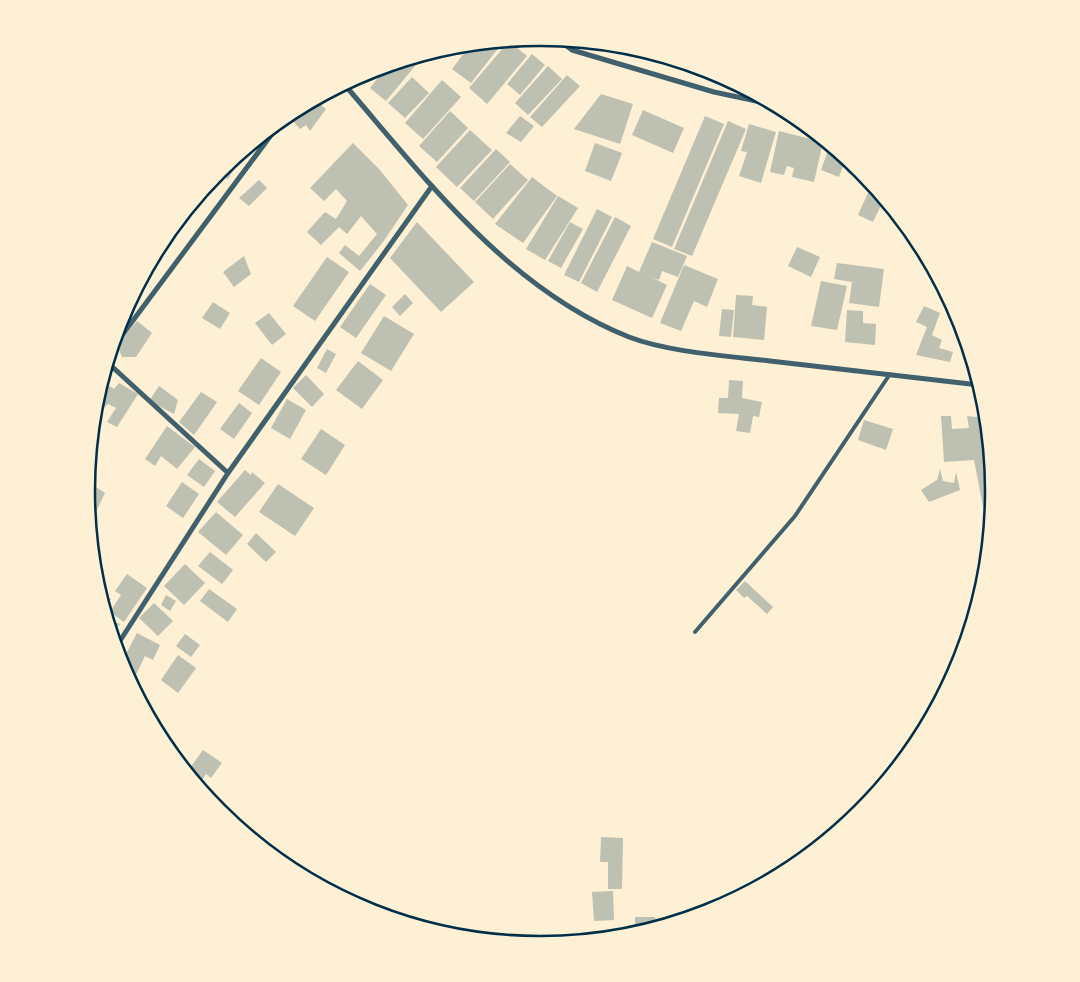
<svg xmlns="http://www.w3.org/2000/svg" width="1080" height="982" font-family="'Golos Text',sans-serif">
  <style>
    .building { fill: #bec0b2 }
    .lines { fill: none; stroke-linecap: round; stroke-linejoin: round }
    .service { stroke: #3f606c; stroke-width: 4 }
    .minor { stroke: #3f606c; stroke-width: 5 }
    .rim { fill: none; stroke: #003049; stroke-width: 2.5 }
  </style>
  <rect width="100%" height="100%" fill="#fdf0d5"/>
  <g class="building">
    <polygon points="504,41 471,83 452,69 471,44"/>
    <polygon points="509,41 527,56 487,104 469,88"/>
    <polygon points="425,54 386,101 370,88 388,65"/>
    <polygon points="532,54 545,65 520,95 507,84"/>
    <polygon points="548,66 562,79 528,115 515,103"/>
    <polygon points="567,75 580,86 542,127 530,117"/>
    <polygon points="412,77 429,93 405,118 388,103"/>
    <polygon points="442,80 461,97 423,139 405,123"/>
    <polygon points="601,94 633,104 620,144 574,129"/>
    <polygon points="315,100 326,109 310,131 306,125 300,129 293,121 306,104"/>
    <polygon points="643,110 684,128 673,153 632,135"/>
    <polygon points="450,111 468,128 437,162 419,146"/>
    <polygon points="520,116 534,126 521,142 506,133"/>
    <polygon points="705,116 724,124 672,247 653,239"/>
    <polygon points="728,121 746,129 692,256 674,249"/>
    <polygon points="749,124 776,132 761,183 739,176 747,152 741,151"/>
    <polygon points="470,130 492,150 457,187 436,167"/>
    <polygon points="779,131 823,142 814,182 792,177 794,168 787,166 784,175 770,172"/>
    <polygon points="353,143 379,169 408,205 383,242 360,271 339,253 345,245 359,256 377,234 361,216 347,234 339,227 321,245 307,232 325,212 336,219 347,201 336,189 324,201 310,188"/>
    <polygon points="595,143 622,153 611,181 585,171"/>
    <polygon points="830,145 846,158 839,177 821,170"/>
    <polygon points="496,149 510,162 474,201 460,188"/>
    <polygon points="231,161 237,164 228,179 219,176 225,166"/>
    <polygon points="850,162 859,169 856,176 847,172"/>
    <polygon points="510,164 528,180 493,219 475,202"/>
    <polygon points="532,177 557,196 523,243 495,224"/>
    <polygon points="259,180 267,188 249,206 239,198"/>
    <polygon points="872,184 884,199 873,222 858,215"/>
    <polygon points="558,196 578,208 545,260 526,249"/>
    <polygon points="597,209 612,217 579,282 564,275"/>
    <polygon points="615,217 631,226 597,292 581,283"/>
    <polygon points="417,222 474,282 441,312 390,258"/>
    <polygon points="570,222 583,229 561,268 548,261"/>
    <polygon points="652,242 687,256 678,277 662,271 659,280 651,277 667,285 652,318 612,300 627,266 639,272"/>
    <polygon points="797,247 820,257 811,277 788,266"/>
    <polygon points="244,256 251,274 234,287 223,272"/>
    <polygon points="327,257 349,272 315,321 293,306"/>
    <polygon points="837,263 884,269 879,307 849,303 852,282 834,279"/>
    <polygon points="684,265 718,279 707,307 694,301 681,331 660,323"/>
    <polygon points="821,281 847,286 837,330 811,326"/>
    <polygon points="370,284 386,295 356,338 340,327"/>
    <polygon points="405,294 413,303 400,316 392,307"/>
    <polygon points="736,295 753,296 752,305 767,307 764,340 733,337"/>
    <polygon points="213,302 230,313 220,329 202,318"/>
    <polygon points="924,306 940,313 932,335 942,340 939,348 953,352 950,362 916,355 927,327 916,322"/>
    <polygon points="722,309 734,310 731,337 719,336"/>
    <polygon points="847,310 863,311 863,323 876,324 875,345 845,342"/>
    <polygon points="269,313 286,334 272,345 255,323"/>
    <polygon points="384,316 414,334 391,371 361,353"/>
    <polygon points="137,321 152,333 136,357 122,357 117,345"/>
    <polygon points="327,349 336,354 326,373 317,368"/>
    <polygon points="261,358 281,372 259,405 238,391"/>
    <polygon points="358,361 383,380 362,409 336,390"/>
    <polygon points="306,375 324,394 312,407 293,388"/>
    <polygon points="729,380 743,381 742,398 762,402 759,417 753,416 750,433 736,431 739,414 718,413 719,398 728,398"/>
    <polygon points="119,383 138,394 117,427 107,422 116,408 108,404 102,410 94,414 97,398 106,384 114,389"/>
    <polygon points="159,386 178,400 174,414 149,401"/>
    <polygon points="201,392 217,402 194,435 179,422"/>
    <polygon points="287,399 306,410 290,439 271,428"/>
    <polygon points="239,403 252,413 234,439 220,429"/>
    <polygon points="941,416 951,416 952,429 969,428 967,416 986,418 993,491 989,538 974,460 944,462"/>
    <polygon points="864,420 893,429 886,450 858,440"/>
    <polygon points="167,426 195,447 177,469 161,456 155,466 145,459"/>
    <polygon points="321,429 345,445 326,475 301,459"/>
    <polygon points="199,459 215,471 204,487 187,475"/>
    <polygon points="940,469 943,481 954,483 956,472 960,490 929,502 921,490 937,480"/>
    <polygon points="245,470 251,475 252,472 265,483 235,517 217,502"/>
    <polygon points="87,481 105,493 90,524 87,491"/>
    <polygon points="182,482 199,494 183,518 166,506"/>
    <polygon points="278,484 314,508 295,536 259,512"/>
    <polygon points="216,512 243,535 226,555 198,532"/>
    <polygon points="256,533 276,552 266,562 247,544"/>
    <polygon points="210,552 233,570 222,584 198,566"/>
    <polygon points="185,564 205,583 184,605 164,586"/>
    <polygon points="127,574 147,588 124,622 110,612 121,595 115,591"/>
    <polygon points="745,581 773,607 767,614 747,596 744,598 736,590"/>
    <polygon points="209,589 237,609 228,622 200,601"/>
    <polygon points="166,595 176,601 170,611 161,605"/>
    <polygon points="103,596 111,599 105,610 101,598"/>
    <polygon points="154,603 173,621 158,636 139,618"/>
    <polygon points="107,619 120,624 112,635"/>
    <polygon points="137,633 160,645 153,660 145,656 134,679 127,675 121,664"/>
    <polygon points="185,634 200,645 191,657 176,646"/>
    <polygon points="178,655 196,668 178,693 161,680"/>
    <polygon points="203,750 222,763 211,778 206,774 201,782 187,772"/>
    <polygon points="601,837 623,838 622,889 608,889 608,862 600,862"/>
    <polygon points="613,891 614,920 594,921 592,892"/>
    <polygon points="635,917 655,917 656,927 635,934"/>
  </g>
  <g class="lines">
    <polyline class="service" points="695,632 795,516 890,374"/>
    <g class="minor">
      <polyline points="557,39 572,50 714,92 775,105"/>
      <path d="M344,84C426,179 508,289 629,337C668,352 727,356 770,361C840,369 909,377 979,385"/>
      <polyline points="111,350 286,115"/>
      <polyline points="107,362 228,473"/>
      <polyline points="116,647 228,473 432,186"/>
    </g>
  </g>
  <path d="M0 0H1080V982H0ZM95 491a445 445 0 1 1 890 0a445 445 0 1 1-890 0Z" fill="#fdf0d5" fill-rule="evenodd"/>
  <path class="rim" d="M95 491a445 445 0 1 1 890 0a445 445 0 1 1-890 0Z"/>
</svg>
